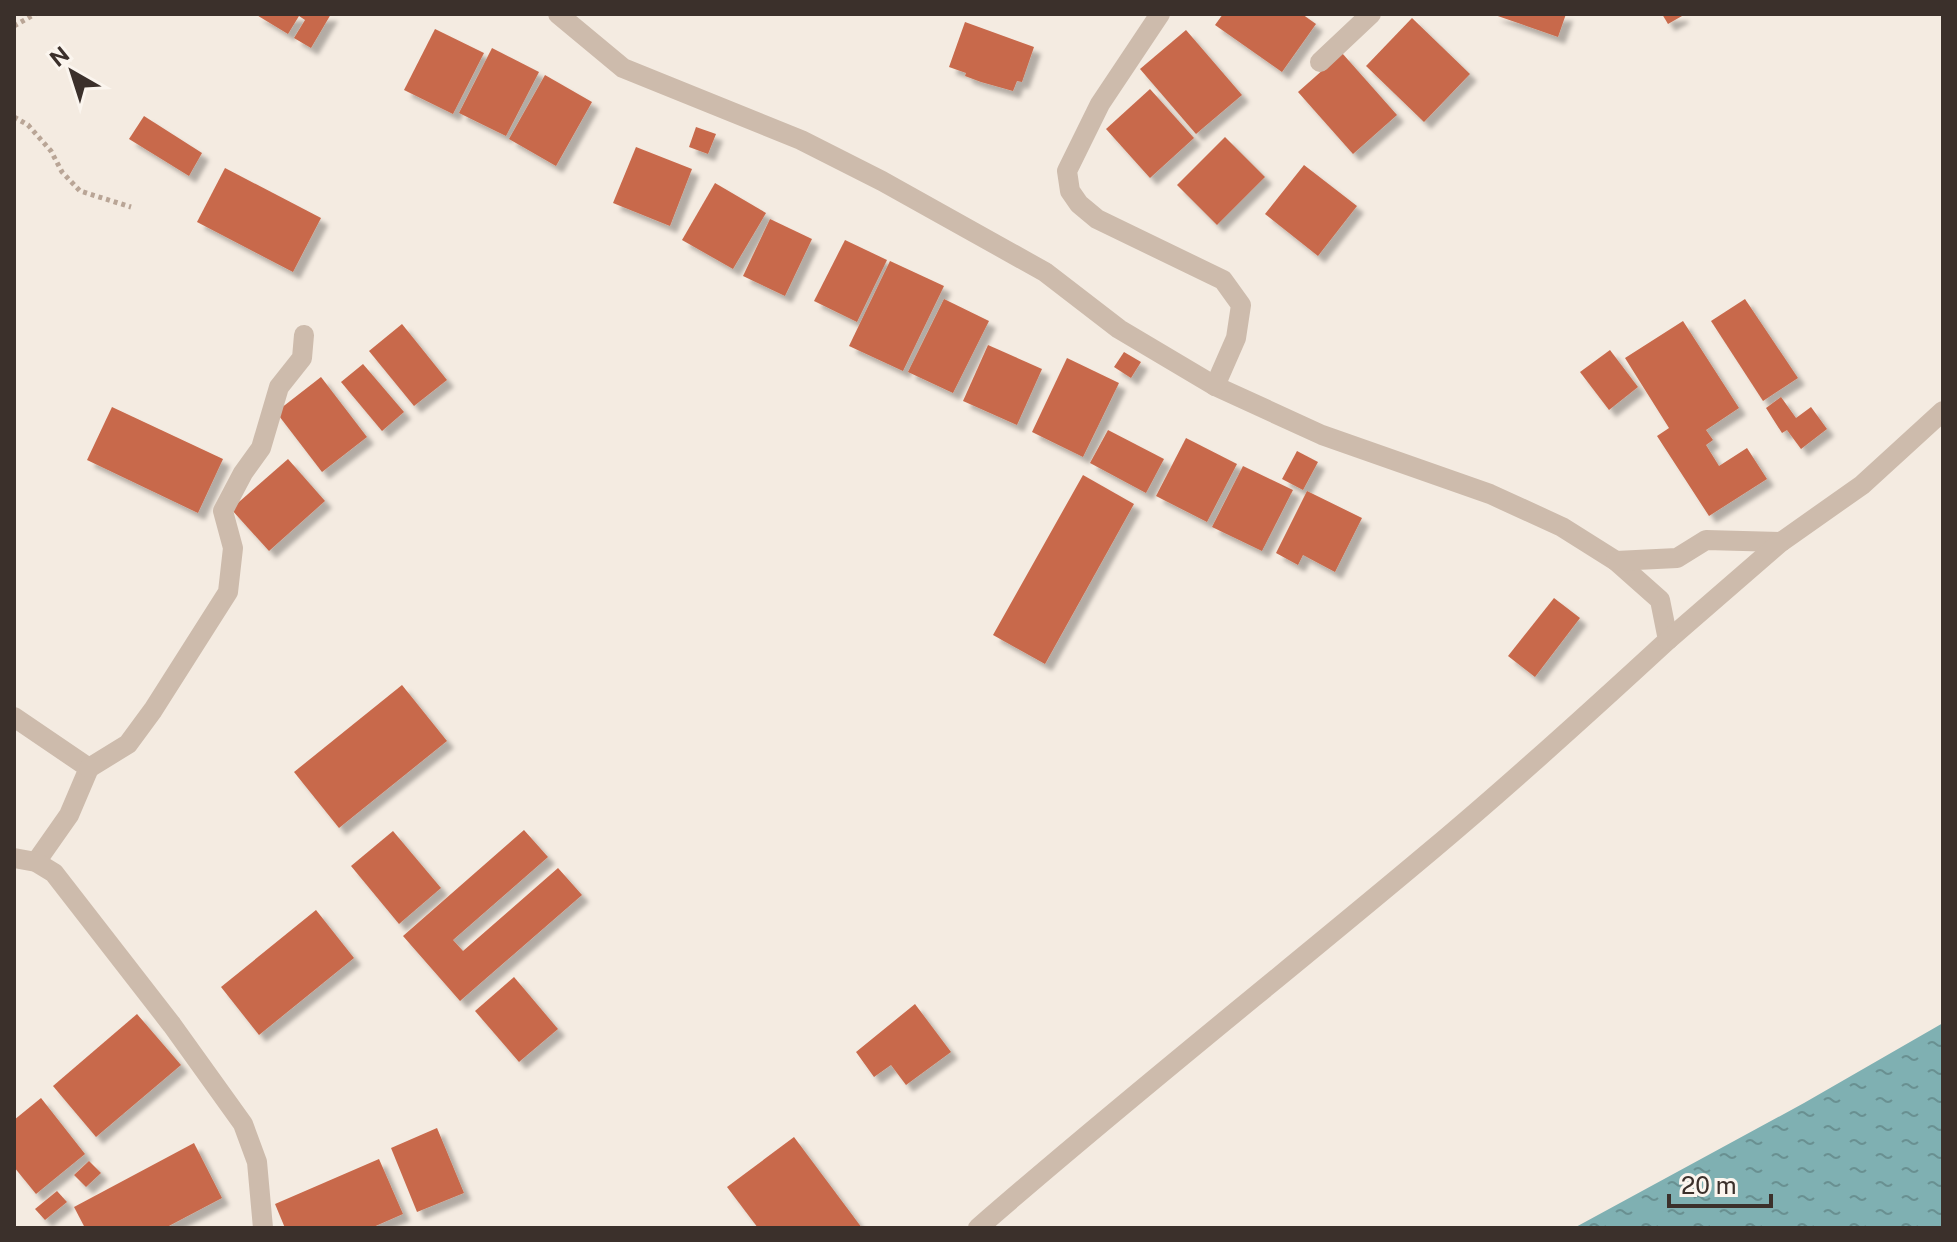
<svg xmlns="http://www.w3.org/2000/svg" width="1957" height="1242" font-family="'Public Sans',sans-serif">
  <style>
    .water { fill: url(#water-ripples) }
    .building { fill: #c8694b; filter: url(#shadow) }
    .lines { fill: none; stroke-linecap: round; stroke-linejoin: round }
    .path { stroke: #b9a596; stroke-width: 5; stroke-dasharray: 4 4; stroke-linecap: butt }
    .minor { stroke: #cdbbac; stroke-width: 20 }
  </style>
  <defs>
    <pattern id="water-ripples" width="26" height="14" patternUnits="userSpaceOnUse" patternTransform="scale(2)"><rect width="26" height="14" fill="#7fb0b2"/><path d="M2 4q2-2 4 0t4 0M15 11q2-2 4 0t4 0" fill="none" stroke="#699091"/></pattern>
    <filter id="shadow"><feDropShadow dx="7" dy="7" stdDeviation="2" flood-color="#0004"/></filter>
  </defs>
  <rect width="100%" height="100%" fill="#f4ebe1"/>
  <polygon class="water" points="1943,1023 1943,1228 1574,1228 1804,1103"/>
  <g class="building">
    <polygon points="255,14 331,14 311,48 294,38 305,20 299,16 288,34"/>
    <polygon points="1223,14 1302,14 1316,24 1282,72 1215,25"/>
    <polygon points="1492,14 1566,14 1558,37"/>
    <polygon points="1662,14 1681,14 1682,16 1668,24"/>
    <polygon points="1412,18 1470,74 1424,122 1366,66"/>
    <polygon points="965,22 1034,47 1022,82 1017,81 1013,91 981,82 965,76 966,73 949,67"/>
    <polygon points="435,29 484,53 453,114 404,90"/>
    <polygon points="1186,30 1242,95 1196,134 1140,69"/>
    <polygon points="492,48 539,72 506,136 459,113"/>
    <polygon points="1342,53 1397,115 1353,154 1298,92"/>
    <polygon points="545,75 592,102 556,166 509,139"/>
    <polygon points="1150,89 1194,138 1150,178 1106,129"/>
    <polygon points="144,116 202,153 189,176 129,139"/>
    <polygon points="696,127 716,134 708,154 689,147"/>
    <polygon points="1225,137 1265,177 1217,225 1177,185"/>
    <polygon points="636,147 692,169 670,226 613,203"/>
    <polygon points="1304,165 1357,206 1318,256 1265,214"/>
    <polygon points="225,168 321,218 293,272 197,222"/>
    <polygon points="715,183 766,213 733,269 682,240"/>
    <polygon points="770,219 812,239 785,296 743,276"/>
    <polygon points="845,240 887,260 857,322 814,301"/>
    <polygon points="890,261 944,286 903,371 849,346"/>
    <polygon points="944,299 989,321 953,393 908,372"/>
    <polygon points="1745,299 1798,378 1763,401 1711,321"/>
    <polygon points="1683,321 1739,408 1706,430 1713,440 1706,445 1719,466 1747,448 1767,479 1709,516 1657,436 1669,428 1625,358"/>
    <polygon points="402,324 447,380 414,406 369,351"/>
    <polygon points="988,345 1042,369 1017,425 963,401"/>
    <polygon points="1610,350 1638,387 1609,410 1580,372"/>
    <polygon points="1124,352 1141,362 1131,378 1114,367"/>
    <polygon points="1067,358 1119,383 1083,457 1032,432"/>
    <polygon points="363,364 404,412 382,431 341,382"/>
    <polygon points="321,377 367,437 322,472 276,412"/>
    <polygon points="1781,397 1796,418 1811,407 1827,429 1801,449 1787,430 1782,433 1766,408"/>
    <polygon points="112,407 223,459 198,513 87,460"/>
    <polygon points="1108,430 1164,459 1146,493 1090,463"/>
    <polygon points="1186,438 1237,464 1207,522 1156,496"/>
    <polygon points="1297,451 1318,462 1303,490 1282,479"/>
    <polygon points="288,459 325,501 269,551 231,509"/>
    <polygon points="1243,466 1293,490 1262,551 1212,527"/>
    <polygon points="1083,475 1134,504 1045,664 993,635"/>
    <polygon points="1307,491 1362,518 1335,572 1303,555 1298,565 1276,553"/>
    <polygon points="1554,598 1580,618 1535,677 1508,656"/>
    <polygon points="402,685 447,741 339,828 294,772"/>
    <polygon points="524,830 548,857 453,940 463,951 558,868 582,895 460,1001 403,936"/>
    <polygon points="393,831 441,888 399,924 351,866"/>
    <polygon points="316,910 354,958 259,1035 221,987"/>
    <polygon points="514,977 558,1029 519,1062 475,1011"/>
    <polygon points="915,1004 951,1052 906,1085 891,1065 874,1077 856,1052"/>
    <polygon points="137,1014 181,1065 96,1137 53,1086"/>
    <polygon points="41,1098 85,1154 36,1194 14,1167 14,1120"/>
    <polygon points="437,1128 464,1193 417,1212 391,1148"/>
    <polygon points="794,1137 862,1228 758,1228 727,1187"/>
    <polygon points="194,1143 222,1198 165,1228 85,1228 74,1207"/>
    <polygon points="379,1159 403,1214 371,1228 285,1228 275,1204"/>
    <polygon points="89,1161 101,1173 86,1187 74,1175"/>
    <polygon points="57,1191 67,1202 45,1220 35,1209"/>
  </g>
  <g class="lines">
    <g class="path">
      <polyline points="14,26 35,14"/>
      <polyline points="14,117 28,125 51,151 62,172 80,191 131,207"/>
    </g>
    <g class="minor">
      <path d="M558,14L623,68L801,140L882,181L1045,272L1119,329L1215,386L1322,435L1490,494L1562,527L1616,561L1660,600L1668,640C1591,711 1513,782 1433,849C1282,976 1127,1098 978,1228"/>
      <polyline points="1160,14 1100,104 1067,171 1070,191 1079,204 1097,219 1223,280 1241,305 1236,338 1215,386"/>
      <polyline points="1320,62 1371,14"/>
      <polyline points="1616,561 1677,558 1706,540 1781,542"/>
      <polyline points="1668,640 1781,542 1862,485 1943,411"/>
      <polyline points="14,717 89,768 69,815 36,862"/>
      <polyline points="89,768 128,744 153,710 228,592 233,548 223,511 243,473 261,448 279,387 302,358 304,335"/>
      <polyline points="14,858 36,862 54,873 172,1025 243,1124 257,1162 263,1228"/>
    </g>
  </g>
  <rect width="1957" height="1242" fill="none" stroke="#3b302b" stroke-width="32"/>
  <g transform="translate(72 72) rotate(321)" stroke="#fbf5ee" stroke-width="6" paint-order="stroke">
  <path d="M0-6L14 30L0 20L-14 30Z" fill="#3b302b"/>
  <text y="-12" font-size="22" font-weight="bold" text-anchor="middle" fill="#3b302b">N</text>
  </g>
  <path d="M1669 1194v12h102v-12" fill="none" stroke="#3b302b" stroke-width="4"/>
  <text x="1681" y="1194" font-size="24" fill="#3b302b" stroke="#fbf5ee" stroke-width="6" paint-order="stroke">20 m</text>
</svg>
